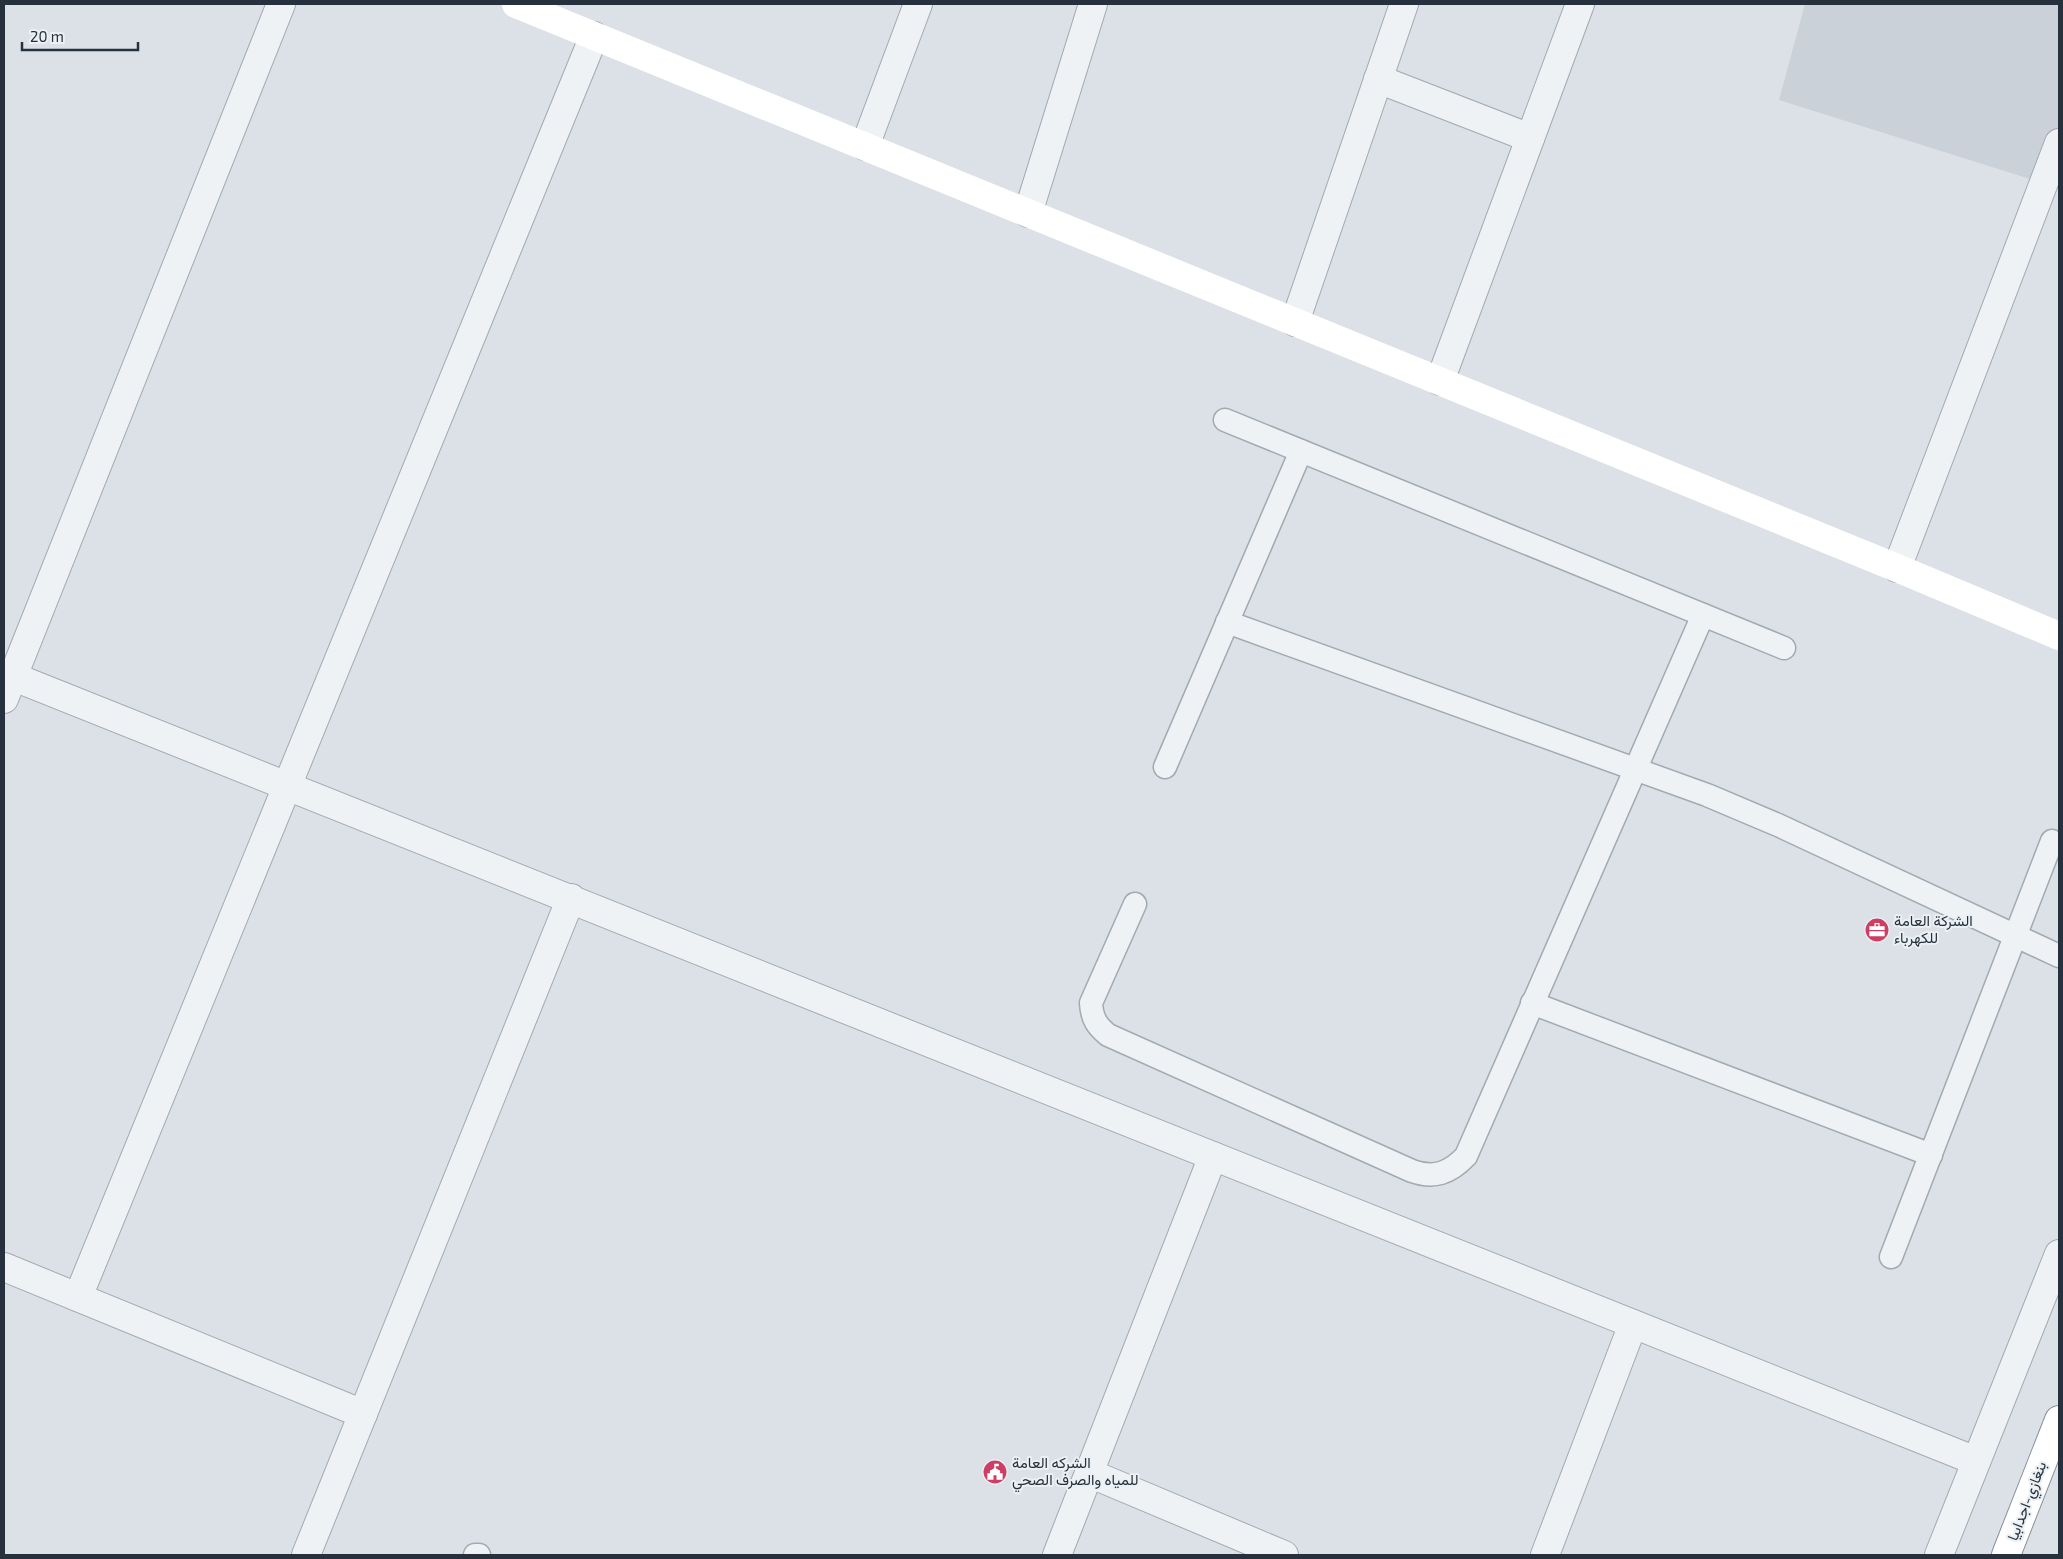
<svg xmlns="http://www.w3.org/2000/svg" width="2063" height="1559" font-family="'Exo 2',Vazirmatn,sans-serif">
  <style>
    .built { fill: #cad1d8 }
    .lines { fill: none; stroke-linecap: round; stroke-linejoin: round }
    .service-casing { stroke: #a2a9b1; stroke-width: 25 }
    .minor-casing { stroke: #a2a9b1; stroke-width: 30 }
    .trunk-casing { stroke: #84919d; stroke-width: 30 }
    .service { stroke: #eff2f5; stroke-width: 22 }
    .minor { stroke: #eff2f5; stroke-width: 28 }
    .secondary { stroke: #fff; stroke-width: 28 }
    .trunk { stroke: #fff; stroke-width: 28 }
    .labels { text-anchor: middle; stroke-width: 4; stroke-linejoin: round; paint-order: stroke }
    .poi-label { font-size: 15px; fill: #26313d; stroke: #ebf0f4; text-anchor: start }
    .street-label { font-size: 15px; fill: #26313d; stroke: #ebf0f4 }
  </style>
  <rect width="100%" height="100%" fill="#dce1e7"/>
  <polygon class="built" points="1805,4 2059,4 2059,188 1779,100"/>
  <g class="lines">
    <defs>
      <g id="service">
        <polyline points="1225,420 1784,648"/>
        <polyline points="1227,622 1707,795 1778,825 2059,956"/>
        <polyline points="1165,767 1301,451"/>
        <path d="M1135,904L1091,1003C1092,1019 1097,1026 1108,1035L1412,1171C1434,1179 1450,1173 1466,1156L1703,615"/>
        <polyline points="1532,1003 1931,1155"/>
        <polyline points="1891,1257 2052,841"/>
        <polyline points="475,1555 479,1555"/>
      </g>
      <g id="minor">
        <polyline points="1378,79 1530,138"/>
        <polyline points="865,146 918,4"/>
        <polyline points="1028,213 1093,4"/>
        <polyline points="1295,322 1404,4"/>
        <polyline points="1440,381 1580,4"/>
        <polyline points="1897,568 2059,143"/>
        <polyline points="4,673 1976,1461"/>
        <polyline points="4,699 281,4"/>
        <polyline points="4,1267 363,1414"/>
        <polyline points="78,1297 594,36"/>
        <polyline points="1089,1473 1284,1555"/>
        <polyline points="306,1555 571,898"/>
        <polyline points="1057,1555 1213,1156"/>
        <polyline points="1545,1555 1633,1324"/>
        <polyline points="1939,1555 2059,1254"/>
      </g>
      <polyline id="trunk" points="2006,1555 2059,1420"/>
    </defs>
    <use href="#service" class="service-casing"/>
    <use href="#minor" class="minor-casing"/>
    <use href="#trunk" class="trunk-casing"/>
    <use href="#service" class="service"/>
    <use href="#minor" class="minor"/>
    <polyline class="secondary" points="516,4 1897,568 2059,636"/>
    <use href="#trunk" class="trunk"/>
  </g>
  <defs>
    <symbol id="office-disc" viewBox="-11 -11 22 22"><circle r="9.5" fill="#ce3e64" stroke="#ebf0f4"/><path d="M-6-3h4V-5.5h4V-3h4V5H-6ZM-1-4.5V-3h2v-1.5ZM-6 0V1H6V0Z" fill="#fff"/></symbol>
    <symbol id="civic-disc" viewBox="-11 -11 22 22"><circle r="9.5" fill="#ce3e64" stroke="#ebf0f4"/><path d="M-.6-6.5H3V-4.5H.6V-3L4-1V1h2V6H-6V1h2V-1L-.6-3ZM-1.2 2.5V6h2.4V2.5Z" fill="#fff"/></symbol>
  </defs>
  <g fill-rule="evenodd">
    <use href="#office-disc" x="1863" y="916" width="28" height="28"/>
    <use href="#civic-disc" x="981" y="1458" width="28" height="28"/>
  </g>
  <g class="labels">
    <g class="poi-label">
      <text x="1894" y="926">الشركة العامة<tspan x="1894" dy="17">للكهرباء</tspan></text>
      <text x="1012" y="1468">الشركه العامة<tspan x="1012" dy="17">للمياه والصرف الصحي</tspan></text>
    </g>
    <g class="street-label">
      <text transform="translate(2027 1501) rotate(-69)" y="5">بنغازي-اجدابيا</text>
    </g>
  </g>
  <rect width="2063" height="1559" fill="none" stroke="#26313d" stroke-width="10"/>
  <path d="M22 42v8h116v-8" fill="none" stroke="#26313d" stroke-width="2.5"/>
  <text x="30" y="42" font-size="15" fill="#26313d" stroke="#ebf0f4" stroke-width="4" paint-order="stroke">20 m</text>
</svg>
